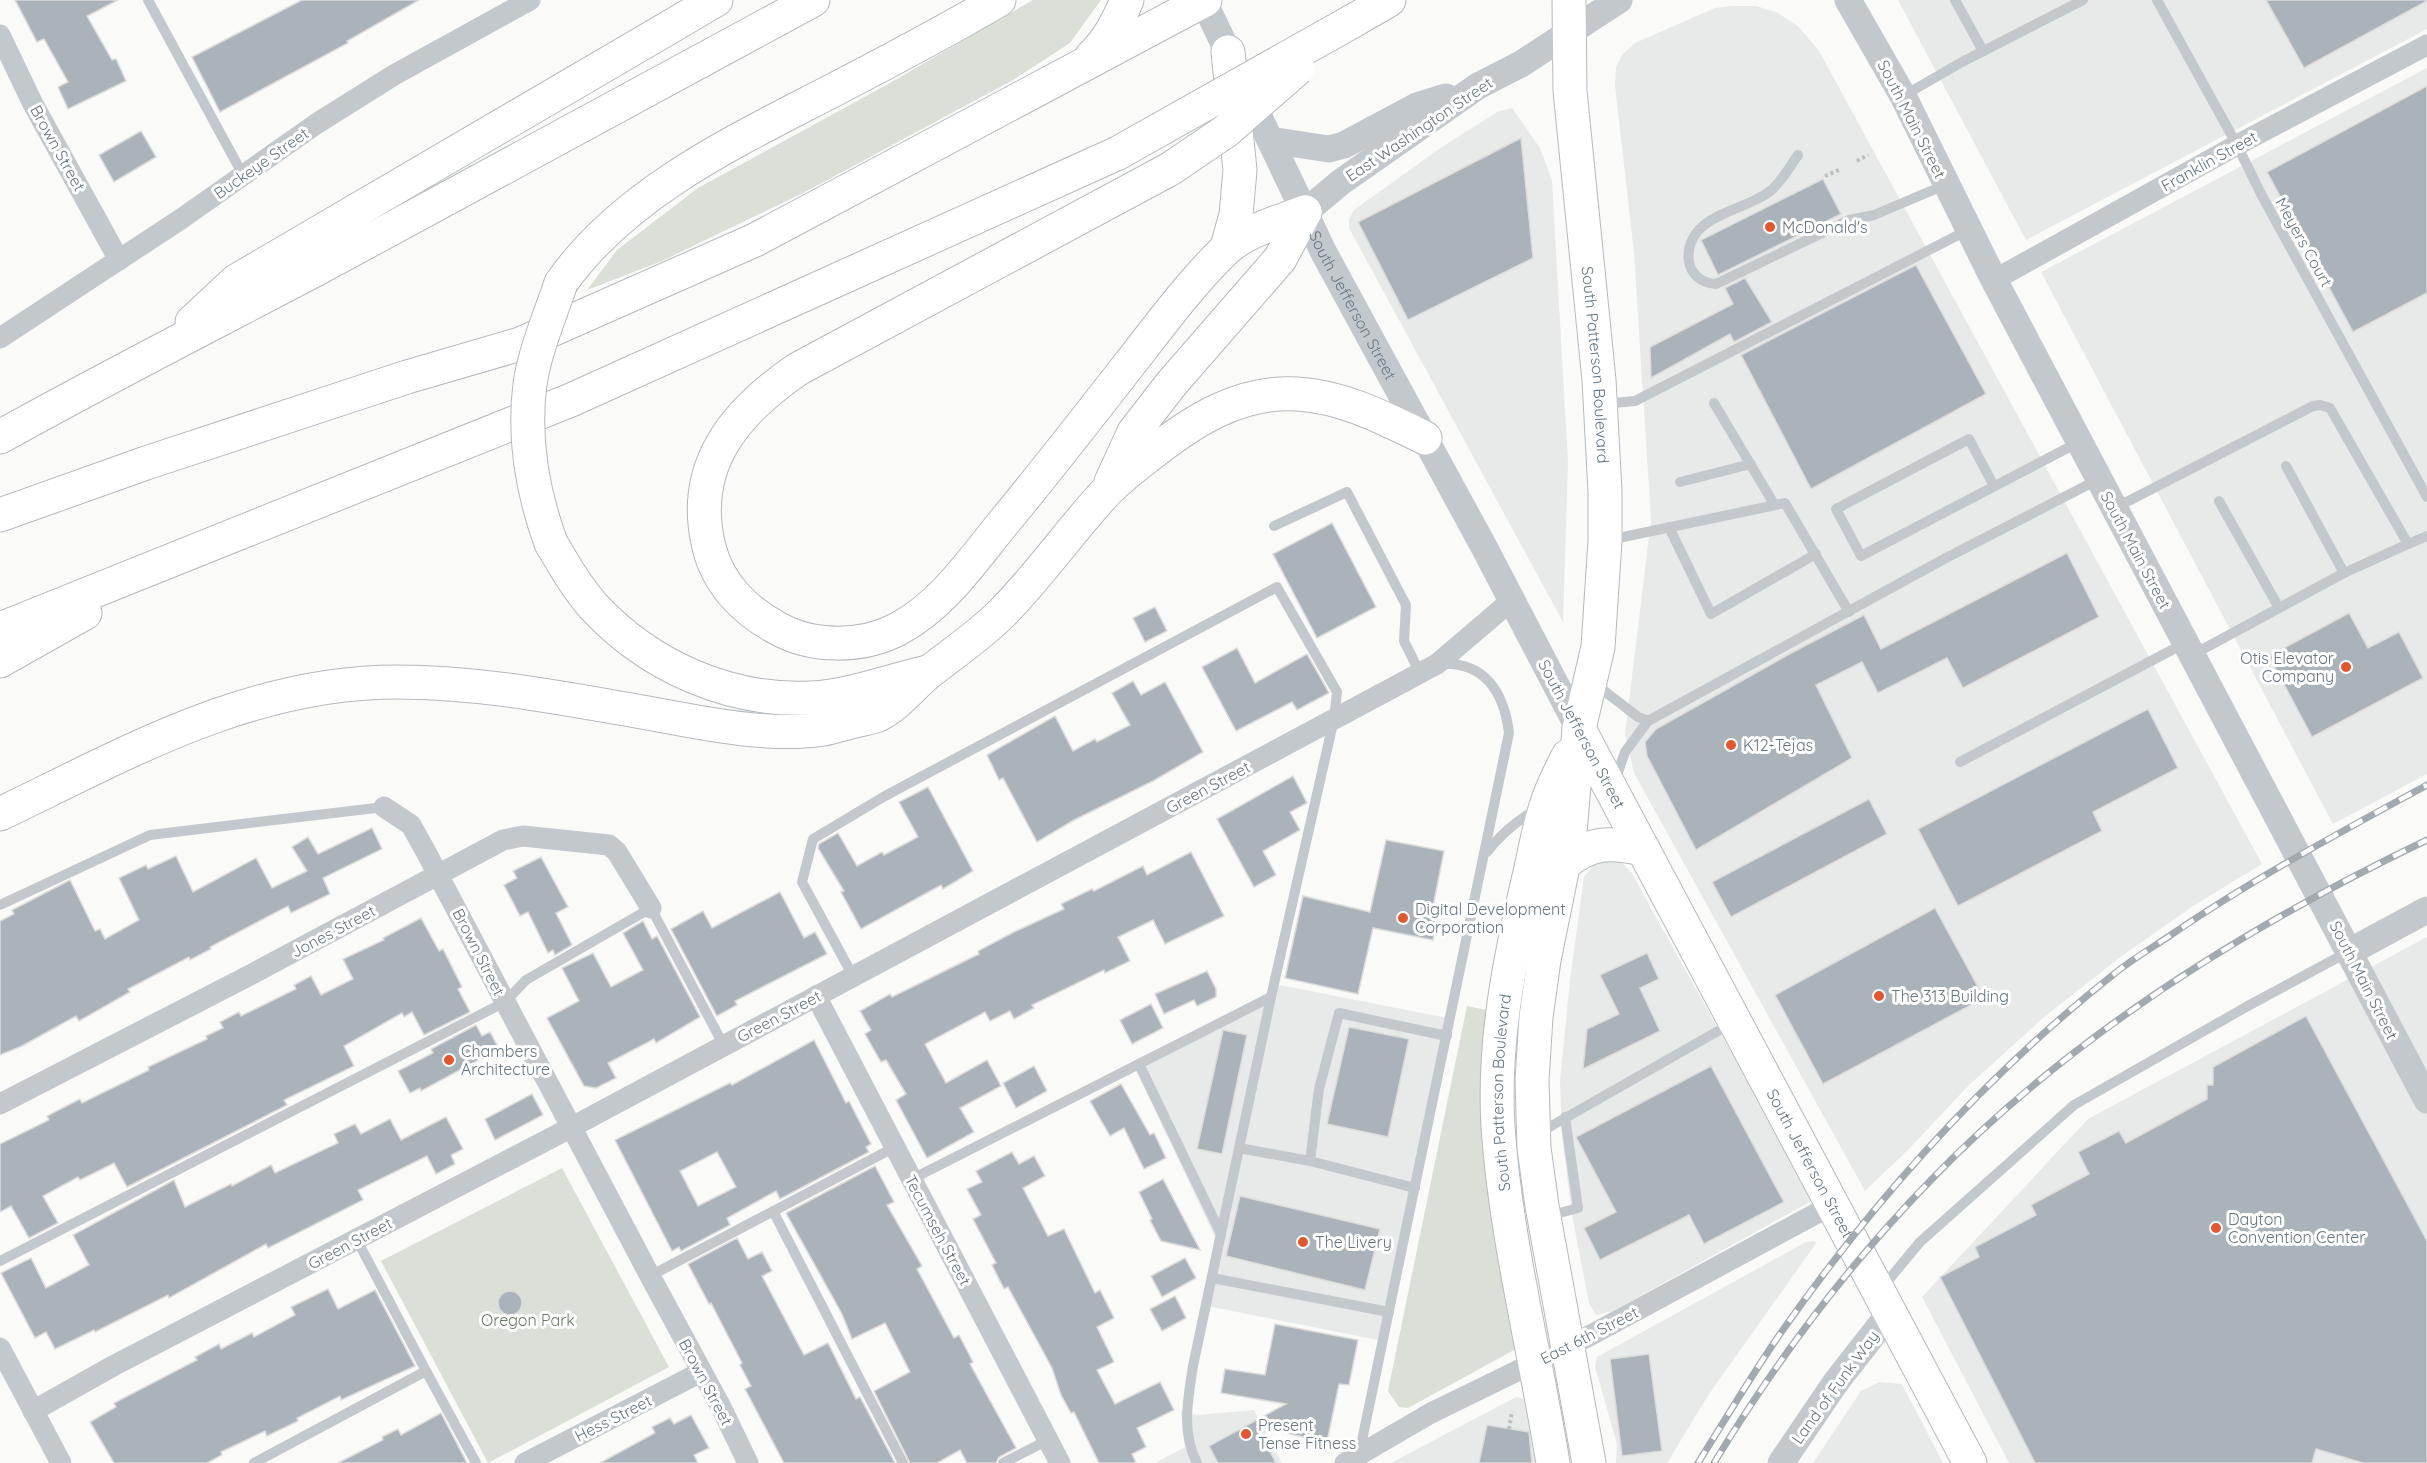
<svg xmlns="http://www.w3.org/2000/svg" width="2427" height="1463" font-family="Quicksand,sans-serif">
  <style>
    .built { fill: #e8e9e9 }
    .green { fill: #dadfd7 }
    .building { fill: #aab3b9; stroke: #dcdcda; stroke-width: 1.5; fill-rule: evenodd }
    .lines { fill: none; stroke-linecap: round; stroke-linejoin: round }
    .primary-casing { stroke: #b5babe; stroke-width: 35 }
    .motorway-casing { stroke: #b4b9bd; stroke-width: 35 }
    .path { stroke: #bbbfc2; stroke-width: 4; stroke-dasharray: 3 3; stroke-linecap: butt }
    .service { stroke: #c3c8cc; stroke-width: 10 }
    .minor { stroke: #c3c8cc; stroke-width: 21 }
    .tertiary { stroke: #c3c8cc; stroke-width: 27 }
    .primary { stroke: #fff; stroke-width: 33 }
    .motorway { stroke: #fff; stroke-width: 33 }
    .rail-casing { stroke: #a2aab0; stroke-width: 7 }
    .rail { stroke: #fff; stroke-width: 4.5; stroke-dasharray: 14; stroke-linecap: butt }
    .motorway-bridge-casing { stroke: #b4b9bd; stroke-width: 35; stroke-linecap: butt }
    .motorway-bridge { stroke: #fff; stroke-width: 33 }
    .poi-dot { fill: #e4572e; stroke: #fff; stroke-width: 2 }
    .labels { text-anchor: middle; stroke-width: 6; stroke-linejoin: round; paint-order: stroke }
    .street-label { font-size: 16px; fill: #657683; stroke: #fff }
    .poi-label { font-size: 16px; fill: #657683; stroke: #fff; text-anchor: start }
    .park-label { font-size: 16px; fill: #687a64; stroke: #fff }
  </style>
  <rect width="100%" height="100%" fill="#fafaf8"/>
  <g class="built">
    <polygon points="1898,0 2427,0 2427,29 2026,240"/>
    <polygon points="1732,6 1756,6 1776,12 1798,26 1819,51 2262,864 2193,906 2119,958 2043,1018 1968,1086 1909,1149 1865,1191 1634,773 1625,734 1651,520 1634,253 1615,86 1616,67 1622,55 1635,43 1715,8"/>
    <polygon points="2427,68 2427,774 2333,824 2041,272"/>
    <polygon points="1512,108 1540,148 1552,181 1568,462 1563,622 1349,228 1349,219 1354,210 1439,149 1497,112"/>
    <polygon points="1618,859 1631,872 1813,1200 1613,1311 1596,1315 1589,1303 1572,1215 1562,1136 1560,1081 1570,980 1584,877 1597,860"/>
    <polygon points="2427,937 2427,1463 2009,1463 1922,1297 2088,1119"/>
    <polygon points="1270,983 1447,1018 1378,1340 1202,1305 1215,1237 1132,1062 1267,995"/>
    <polygon points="1814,1241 1817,1242 1709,1394 1667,1463 1616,1463 1617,1444 1595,1367 1597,1357 1806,1242"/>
    <polygon points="1880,1382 1902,1384 1943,1463 1813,1463 1861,1391"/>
    <polygon points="1516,1397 1529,1400 1546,1463 1391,1463"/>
    <polygon points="1254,1410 1282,1463 1155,1463 1185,1447 1181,1411 1197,1415"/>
  </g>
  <g class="green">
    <polygon points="1033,0 1101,0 1070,43 1013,80 803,193 662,261 587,290 617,250 698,188 890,83"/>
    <polygon points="1467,1006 1486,1010 1483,1068 1519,1343 1514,1350 1408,1408 1399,1407 1388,1391"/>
    <polygon points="562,1168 669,1367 488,1463 381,1261"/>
  </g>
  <g class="building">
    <polygon points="15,0 118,0 87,16 112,60 116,59 126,81 68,109 58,87 68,82 44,39 37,42"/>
    <polygon points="302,0 419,0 347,41 348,43 220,112 192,57"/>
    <polygon points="2266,0 2427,0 2427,1 2304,68"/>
    <polygon points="2427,86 2427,293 2353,332 2267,172"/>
    <polygon points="141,131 156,157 114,182 99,155"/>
    <polygon points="1521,138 1533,258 1408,320 1358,222"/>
    <polygon points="1823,179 1841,214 1718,275 1701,240"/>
    <polygon points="1916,265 1986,394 1811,489 1741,355"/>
    <polygon points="1745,278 1772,322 1734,342 1730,334 1651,378 1650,347 1733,304 1725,288"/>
    <polygon points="1332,523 1376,607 1317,638 1273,554"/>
    <polygon points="2067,553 2099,617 1963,688 1947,658 1878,693 1862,662 1816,685 1852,758 1696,850 1647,756 1645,742 1656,729 1793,652 1864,615 1881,649"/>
    <polygon points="1155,607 1167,631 1145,642 1133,618"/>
    <polygon points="2349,613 2368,648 2399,632 2423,678 2312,737 2269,656"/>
    <polygon points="1237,648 1255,683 1307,654 1329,693 1297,710 1292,702 1236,731 1202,667"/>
    <polygon points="1133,681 1141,695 1165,682 1203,752 1153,781 1074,820 1037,842 1003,778 999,780 987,755 1055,716 1073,751 1095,739 1097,742 1130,725 1112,693"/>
    <polygon points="2148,709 2178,768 2093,812 2102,831 1958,906 1918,829"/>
    <polygon points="1293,776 1307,803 1290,812 1300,830 1263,851 1276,875 1254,887 1217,819"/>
    <polygon points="928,787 973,871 943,889 941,885 861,929 841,892 844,891 818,848 819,844 838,833 857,866 882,852 884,855 918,837 899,802"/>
    <polygon points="1869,799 1887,834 1731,917 1712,882"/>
    <polygon points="372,828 382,849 323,878 330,894 291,913 288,906 210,947 211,949 190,960 189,957 128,989 130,992 79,1021 76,1016 22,1046 0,1055 0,921 14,914 12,910 70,880 95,931 100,929 105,939 139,920 119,878 146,865 148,869 176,856 193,892 256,858 272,888 307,871 292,847 308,837 318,854"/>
    <polygon points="1386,840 1444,851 1433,907 1439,908 1433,940 1373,928 1358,994 1285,978 1303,896 1370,912"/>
    <polygon points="1191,852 1224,916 1165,944 1153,920 1118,937 1130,961 1105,973 1104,970 1032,1005 1034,1008 1014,1019 1010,1011 990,1021 985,1012 925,1044 946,1083 987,1060 1001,1086 960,1108 974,1132 927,1158 896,1100 906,1094 886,1060 881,1062 865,1034 871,1030 860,1011 890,994 892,997 979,954 978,951 1014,932 1064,909 1061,904 1092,889 1094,891 1143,866 1147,875"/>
    <polygon points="541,857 568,907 556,913 572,945 555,955 553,950 548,953 528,912 520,916 504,885 517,878 513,871"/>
    <polygon points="780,892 804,938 815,932 827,954 735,1001 737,1005 717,1016 671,929 703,911 712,928"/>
    <polygon points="1935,908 1984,998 1823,1084 1775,995"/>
    <polygon points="421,918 439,951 443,949 462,987 458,989 470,1012 424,1035 412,1012 404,1017 402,1013 344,1046 354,1066 284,1100 287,1105 127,1187 114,1163 80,1180 78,1177 43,1196 58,1223 29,1238 11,1206 0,1212 0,1144 49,1120 47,1116 80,1099 82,1103 149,1070 148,1067 207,1039 206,1036 223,1028 220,1022 239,1012 241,1016 296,989 294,985 311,976 321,995 353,979 343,959 384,940 383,938"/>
    <polygon points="643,921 652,939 657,936 700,1017 656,1043 654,1039 608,1063 616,1078 596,1088 584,1086 547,1018 579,1001 562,968 593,953 611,987 643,970 623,933"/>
    <polygon points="1647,953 1659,979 1640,988 1660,1031 1583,1069 1587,1029 1619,1014 1600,975"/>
    <polygon points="1207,971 1216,989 1216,997 1197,1006 1194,1000 1164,1014 1155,994"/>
    <polygon points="1151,1004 1163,1028 1132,1044 1120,1020"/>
    <polygon points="2306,1016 2427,1241 2427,1463 2363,1463 2316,1449 2312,1463 2035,1463 1940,1277 1979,1257 1975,1247 2036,1215 2031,1205 2089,1174 2078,1152 2119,1131 2126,1143 2207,1099 2207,1085 2213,1085 2213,1067"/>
    <polygon points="476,1025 482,1036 490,1032 499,1049 421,1091 420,1088 410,1093 398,1071 433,1053 431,1049"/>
    <polygon points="1349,1027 1409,1039 1388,1137 1327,1124"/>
    <polygon points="1223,1030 1247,1035 1222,1154 1197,1149"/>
    <path d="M814,1040L846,1103L849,1101L871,1144L866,1147L869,1152L780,1199L776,1191L727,1218L730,1225L681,1251L679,1247L672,1251L615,1140L730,1083L732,1085ZM717,1152L736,1187L698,1206L680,1171Z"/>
    <polygon points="1034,1066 1047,1091 1016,1108 1003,1083"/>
    <polygon points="1711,1066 1784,1202 1704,1244 1689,1215 1600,1260 1584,1228 1616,1212 1576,1137"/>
    <polygon points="1121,1084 1150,1135 1154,1133 1166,1158 1144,1169 1124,1128 1110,1136 1090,1101"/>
    <polygon points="532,1094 543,1115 495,1140 485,1119"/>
    <polygon points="446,1117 463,1149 451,1155 455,1164 436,1174 427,1156 358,1190 363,1200 268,1248 266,1244 169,1298 168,1295 95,1332 94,1330 55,1349 46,1332 35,1338 1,1273 31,1258 46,1288 89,1265 73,1235 174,1180 185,1207 231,1184 232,1186 271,1165 275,1173 338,1143 334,1134 355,1124 361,1134 390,1119 401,1140"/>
    <polygon points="1012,1152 1019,1164 1034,1156 1045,1176 1023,1188 1048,1236 1064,1229 1095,1293 1100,1290 1114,1318 1097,1327 1114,1362 1097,1370 1115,1404 1160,1382 1174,1410 1137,1428 1146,1447 1132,1454 1136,1463 1099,1463 1074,1412 1071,1413 1061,1395 1052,1368 1008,1287 1004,1289 992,1265 996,1263 973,1219 981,1215 967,1189 982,1182 976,1171"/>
    <polygon points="875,1166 894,1202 887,1205 922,1266 917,1269 954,1338 959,1335 973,1362 970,1364 1016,1448 999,1457 996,1463 967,1463 960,1450 937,1463 910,1463 874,1391 910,1372 885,1323 852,1339 842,1314 786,1213"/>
    <polygon points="1163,1179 1200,1250 1161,1241 1150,1220 1152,1219 1139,1192"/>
    <polygon points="1240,1196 1380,1229 1365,1290 1226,1256"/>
    <polygon points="737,1238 748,1259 762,1252 772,1271 762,1276 804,1355 828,1343 856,1399 860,1397 895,1463 784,1463 745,1389 751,1386 740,1365 742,1363 711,1303 709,1304 688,1264"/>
    <polygon points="1185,1258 1196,1278 1162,1297 1151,1276"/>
    <polygon points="328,1289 338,1309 375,1290 415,1366 341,1400 340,1396 297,1418 298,1421 267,1436 265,1431 221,1452 222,1455 207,1463 114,1463 90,1422 116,1407 114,1403 197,1360 195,1357 219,1344 221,1349 252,1333 254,1337 295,1315 291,1307"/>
    <circle cx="510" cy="1303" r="12"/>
    <polygon points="1175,1296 1186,1318 1162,1331 1150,1309"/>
    <polygon points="1275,1324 1358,1340 1349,1385 1339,1384 1327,1442 1257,1427 1276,1463 1218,1463 1209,1446 1286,1404 1221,1393 1225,1369 1265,1375"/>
    <polygon points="1649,1354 1662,1451 1622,1456 1610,1359"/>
    <polygon points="441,1413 467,1463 338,1463 383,1440 382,1437 398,1429 401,1435"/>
    <polygon points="691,1415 709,1448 694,1455 698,1463 600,1463 655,1433 652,1427 670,1418 674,1424"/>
    <polygon points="1487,1425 1529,1432 1532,1463 1479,1463"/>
  </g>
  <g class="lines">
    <defs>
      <g id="primary">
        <path id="s2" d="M1569,0L1570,91L1599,380L1605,492V541L1598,647L1579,729L1570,832L1544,960L1536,1017L1532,1080L1534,1148L1542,1206L1589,1463"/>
        <path id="s3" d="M1579,729L1970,1463"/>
        <path d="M1563,865C1590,841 1610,842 1643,849"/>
        <path id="s4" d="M1553,1463C1535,1351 1506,1241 1498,1127C1493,1044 1509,962 1528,881C1534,856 1538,830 1546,806C1551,789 1560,772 1568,756"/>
      </g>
      <g id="motorway">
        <polyline points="1351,22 1389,0"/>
        <path d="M1092,56C1109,40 1118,21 1127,0"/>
        <path d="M1170,169L798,369C735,412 689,466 709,547C718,584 745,611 777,628C812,648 862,648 898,629C943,605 972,561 1004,522C1047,470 1089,416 1131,362C1161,324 1190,284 1225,250C1243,232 1281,221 1305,212"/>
        <polyline points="1227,247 1236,215 1240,170 1228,52"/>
        <path d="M561,283C623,195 729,144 822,96C882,65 941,34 999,0"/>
        <polyline points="192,322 236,281 716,0"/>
        <path d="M0,437C104,379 210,325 315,270C482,181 648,91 813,0"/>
        <polyline points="1111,482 1134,432 1172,383 1280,259 1305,212"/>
        <polyline points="0,515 146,463 407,377 520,344 755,240 1205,0"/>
        <path d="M551,543C564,565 577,588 594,607C649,666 729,702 811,698C850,696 889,681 927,672"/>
        <polyline points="0,629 571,400 1118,153"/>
        <polyline points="0,661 85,613"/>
        <path d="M0,814C129,752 250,682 397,682C472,682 545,695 619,708C681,718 761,739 824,729C834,727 845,723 855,721C862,719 871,718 878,715C900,704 914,683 933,669C956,651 980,635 1001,614C1039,576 1069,532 1105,493C1117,480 1133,468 1147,457C1191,422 1239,390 1298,394C1344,397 1384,418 1425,438"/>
      </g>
    </defs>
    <use href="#primary" class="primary-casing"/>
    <use href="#motorway" class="motorway-casing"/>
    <g class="path">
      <polyline points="1857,161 1868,155"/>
      <polyline points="1825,176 1839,170"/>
      <polyline points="1509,1429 1512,1411"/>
    </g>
    <g class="service">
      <polyline points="148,0 243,175"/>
      <polyline points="1955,0 1983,51"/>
      <polyline points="2157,0 2237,145 2261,194 2427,497"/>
      <polyline points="1903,96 1962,62 2083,0"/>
      <path d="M1798,155C1790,166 1781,183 1769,192C1750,206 1722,210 1703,226C1681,244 1683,282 1716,284L1849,220L1874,215L1945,185"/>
      <polyline points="1714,403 1774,504"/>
      <polyline points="1603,404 1635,401 1968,230"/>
      <polyline points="2286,466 2344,573"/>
      <polyline points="1680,482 1751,464"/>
      <polyline points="1994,486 1969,439 1836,509 1861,556 2079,442"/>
      <polyline points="2219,501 2279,608"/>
      <polyline points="2115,508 2313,406 2320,405 2330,408 2408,544 2344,573 2192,655"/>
      <polyline points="1274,526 1347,492 1406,605 1404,641 1420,673"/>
      <polyline points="1669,527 1711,614 1816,554"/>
      <polyline points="1609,540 1785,503 1849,612"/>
      <polyline points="2408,544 2427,536"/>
      <polyline points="1594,683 1638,717 1648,721"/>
      <polyline points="1960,762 2185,643"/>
      <polyline points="1615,781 1625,752 1648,721 1944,559 2099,479"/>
      <path d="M1487,852C1501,834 1516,821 1536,810"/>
      <polyline points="0,905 150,835 384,807"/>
      <path d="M853,976L802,882L813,839L885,796L1277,587L1337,692L1334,719L1271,997L1193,1366C1188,1399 1181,1432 1197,1463"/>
      <polyline points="1139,1064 1221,1234"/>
      <polyline points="1539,1133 1732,1023"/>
      <polyline points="1239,1148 1310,1161 1415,1188"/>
      <polyline points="1310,1161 1319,1089 1339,1013 1447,1036"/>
      <polyline points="912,1179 1271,997"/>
      <polyline points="773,1211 903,1463"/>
      <polyline points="1548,1216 1578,1208 1565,1117"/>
      <polyline points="357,1240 426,1371"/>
      <polyline points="0,1261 505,1002 526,980 651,908 724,1046"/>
      <polyline points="650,1276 895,1147"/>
      <polyline points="1212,1278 1389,1312"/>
      <polyline points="1881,1289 1920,1242 2074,1105 2246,1007 2348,952"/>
      <path d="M1359,1455L1509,733C1504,692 1485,661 1439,664"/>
      <polyline points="254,1463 426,1371 476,1463"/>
      <polyline points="1003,1463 1048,1440"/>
    </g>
    <g class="minor">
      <polyline points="0,35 33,104 119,260"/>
      <polyline points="1994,280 2237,145 2427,45"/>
      <polyline points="0,338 181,219 316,124 394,75 530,0"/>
      <polyline points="384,807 411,825 426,852 650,1276 721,1407 748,1463"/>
      <polyline points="816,996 1060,1463"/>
      <polyline points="0,1104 254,973 503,840 523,836 609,845 617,852 651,908"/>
      <polyline points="0,1348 61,1463"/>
      <polyline points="33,1411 113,1366 572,1127 1437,664 1512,600"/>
      <polyline points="525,1463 701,1372"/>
      <polyline points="1345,1463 1431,1413 1591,1335 1832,1205"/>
    </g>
    <g class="tertiary">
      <path id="s1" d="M1203,0L1324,253L1484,547L1579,729"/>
      <polyline points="1848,0 1903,96 1994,280 2427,1100"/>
      <polyline points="1270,140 1329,149 1344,145 1417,106 1446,97"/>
      <polyline points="1305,212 1341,182 1478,86 1521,64 1619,0"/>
      <polyline points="2349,952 2427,910"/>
      <polyline points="1781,1463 1836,1382 1890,1313"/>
    </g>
    <use href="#primary" class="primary"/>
    <use href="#motorway" class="motorway"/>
    <defs>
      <g id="rail">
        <path d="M1698,1463C1725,1420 1751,1376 1780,1334C1874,1200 1985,1076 2114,974C2131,960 2150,949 2168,937C2251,880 2339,833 2427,785"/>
        <path d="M1714,1463C1776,1361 1848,1265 1931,1180C2069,1037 2249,925 2427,840"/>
      </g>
    </defs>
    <use href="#rail" class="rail-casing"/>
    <use href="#rail" class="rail"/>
    <defs>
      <g id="motorway-bridge">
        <polyline points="1118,153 1351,22"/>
        <polyline points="1170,169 1226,131 1298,68"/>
        <path d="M551,543C532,491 523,439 530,384C535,350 550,316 561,283"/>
      </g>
    </defs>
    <use href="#motorway-bridge" class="motorway-bridge-casing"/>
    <use href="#motorway-bridge" class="motorway-bridge"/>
  </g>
  <g class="poi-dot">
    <circle cx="1770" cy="227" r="6"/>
    <circle cx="2346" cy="667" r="6"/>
    <circle cx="1731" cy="745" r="6"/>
    <circle cx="1403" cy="918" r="6"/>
    <circle cx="1879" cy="996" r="6"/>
    <circle cx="449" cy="1060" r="6"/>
    <circle cx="2216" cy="1228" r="6"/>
    <circle cx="1303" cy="1242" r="6"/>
    <circle cx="1246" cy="1434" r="6"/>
  </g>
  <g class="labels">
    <g class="street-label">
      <text transform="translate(1912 119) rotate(63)" y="6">South Main Street</text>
      <text transform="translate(1419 129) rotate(-34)" y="6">East Washington Street</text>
      <text transform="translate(58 148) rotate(61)" y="6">Brown Street</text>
      <text transform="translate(2209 161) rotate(-29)" y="6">Franklin Street</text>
      <text transform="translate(261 163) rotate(-35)" y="6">Buckeye Street</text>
      <text transform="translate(2304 242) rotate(61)" y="6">Meyers Court</text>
      <text dy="6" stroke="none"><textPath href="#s1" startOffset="340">South Jefferson Street</textPath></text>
      <text dy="6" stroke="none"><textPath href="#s2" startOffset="366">South Patterson Boulevard</textPath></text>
      <text transform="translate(2136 550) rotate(62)" y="6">South Main Street</text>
      <text transform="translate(1582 734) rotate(62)" y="6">South Jefferson Street</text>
      <text transform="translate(1208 787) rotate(-28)" y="6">Green Street</text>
      <text transform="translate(333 931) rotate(-28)" y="6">Jones Street</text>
      <text transform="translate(479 952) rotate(63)" y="6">Brown Street</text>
      <text transform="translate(2364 980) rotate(63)" y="6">South Main Street</text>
      <text transform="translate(779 1016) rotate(-28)" y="6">Green Street</text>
      <text dy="6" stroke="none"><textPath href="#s4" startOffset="375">South Patterson Boulevard</textPath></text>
      <text dy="6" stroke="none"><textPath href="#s3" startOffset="492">South Jefferson Street</textPath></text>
      <text transform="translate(938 1230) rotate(62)" y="6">Tecumseh Street</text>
      <text transform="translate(350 1243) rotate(-28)" y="6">Green Street</text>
      <text transform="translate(1589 1335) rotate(-27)" y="6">East 6th Street</text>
      <text transform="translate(706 1382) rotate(62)" y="6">Brown Street</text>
      <text transform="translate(1835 1387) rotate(-54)" y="6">Land of Funk Way</text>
      <text transform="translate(613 1418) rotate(-27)" y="6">Hess Street</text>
    </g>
    <g class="poi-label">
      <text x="1782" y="233">McDonald's</text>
      <text x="2334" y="664" text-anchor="end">Otis Elevator<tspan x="2334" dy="18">Company</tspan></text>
      <text x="1743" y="751">K12-Tejas</text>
      <text x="1415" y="915">Digital Development<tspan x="1415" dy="18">Corporation</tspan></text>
      <text x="1891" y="1002">The 313 Building</text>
      <text x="461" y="1057">Chambers<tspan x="461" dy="18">Architecture</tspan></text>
      <text x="2228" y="1225">Dayton<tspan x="2228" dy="18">Convention Center</tspan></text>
      <text x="1315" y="1248">The Livery</text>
      <text x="1258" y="1431">Present<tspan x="1258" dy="18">Tense Fitness</tspan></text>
    </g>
    <g class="park-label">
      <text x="528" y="1326">Oregon Park</text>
    </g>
  </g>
</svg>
